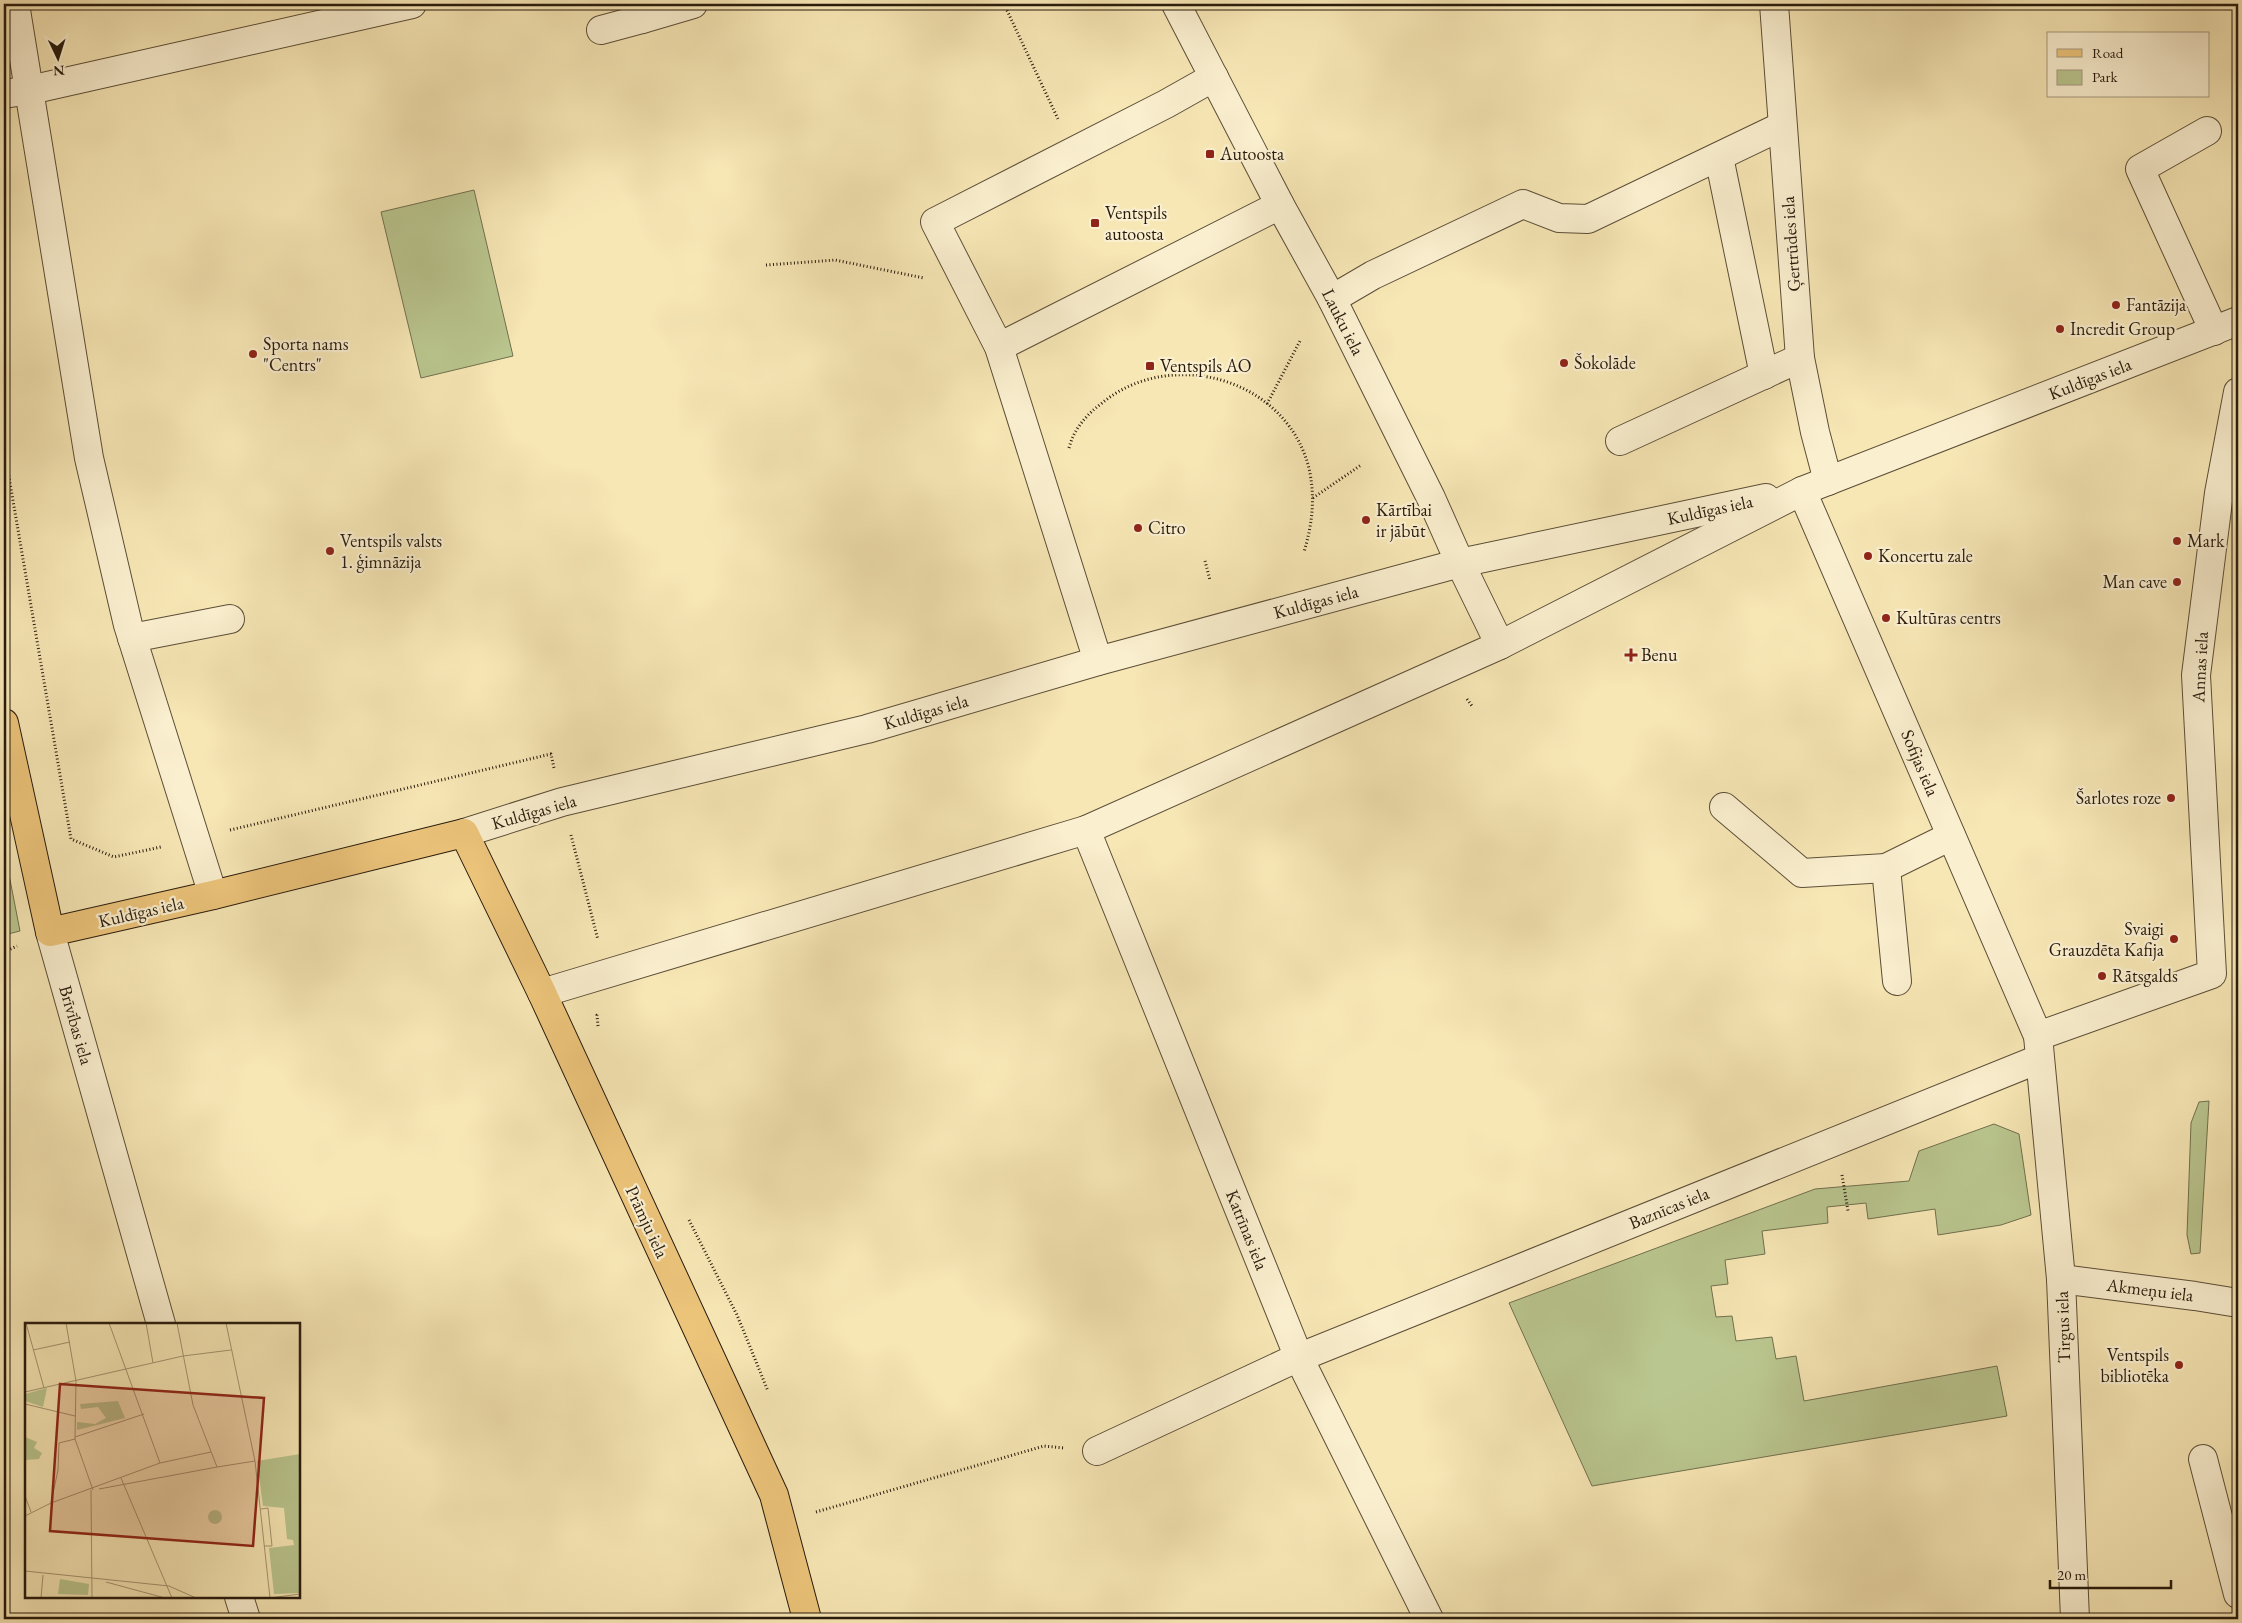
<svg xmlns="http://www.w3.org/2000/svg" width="2242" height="1623" font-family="'EB Garamond',serif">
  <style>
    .green { fill: #bac68f; stroke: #71704e }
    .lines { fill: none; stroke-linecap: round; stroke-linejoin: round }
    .minor-casing { stroke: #5c4e37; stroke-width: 30 }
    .major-casing { stroke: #281b0d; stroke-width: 30 }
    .path { stroke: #281b0d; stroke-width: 3; stroke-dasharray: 1 2.5; stroke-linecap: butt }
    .minor { stroke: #faefcf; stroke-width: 28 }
    .major { stroke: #ecc47a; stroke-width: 28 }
    .poi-dot { fill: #8f2418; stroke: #faefcf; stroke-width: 2 }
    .labels { text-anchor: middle; stroke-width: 4.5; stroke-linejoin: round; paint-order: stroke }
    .poi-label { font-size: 18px; fill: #281b0d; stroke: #faefcf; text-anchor: start }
    .street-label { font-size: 18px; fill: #281b0d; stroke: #faefcf }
    .inset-road { fill: none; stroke: #a49572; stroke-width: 1 }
    .view { fill: #8f2418; fill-opacity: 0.15; stroke: #8f2418; stroke-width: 2.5 }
    .inset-edge { fill: none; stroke: #281b0d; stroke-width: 2.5 }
  </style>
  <rect width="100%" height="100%" fill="#f7e7b5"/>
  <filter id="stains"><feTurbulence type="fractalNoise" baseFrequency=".004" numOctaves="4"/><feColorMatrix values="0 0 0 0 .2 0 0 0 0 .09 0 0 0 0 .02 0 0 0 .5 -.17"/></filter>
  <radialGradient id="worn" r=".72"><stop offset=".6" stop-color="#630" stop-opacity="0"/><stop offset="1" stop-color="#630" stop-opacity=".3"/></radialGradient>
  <g class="green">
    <polygon points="474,190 513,356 421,378 381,212"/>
    <polygon points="4,849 20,931 4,935"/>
    <polygon points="2209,1101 2200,1253 2191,1254 2187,1235 2191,1123 2199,1102"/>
    <polygon points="1994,1124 2019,1134 2031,1215 2001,1225 1938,1235 1935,1209 1868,1219 1866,1203 1827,1207 1828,1223 1762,1231 1765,1254 1725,1260 1728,1284 1711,1286 1716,1317 1732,1316 1736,1341 1772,1337 1776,1359 1796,1356 1804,1401 1997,1366 2007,1416 1592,1486 1509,1303 1815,1189 1909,1181 1919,1151"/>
  </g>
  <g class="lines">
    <defs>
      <g id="minor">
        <polyline points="15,4 89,458 128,625 213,895"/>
        <polyline points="638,4 642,19 693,4"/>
        <polyline points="1176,4 1280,205 1332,299 1431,498 1460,563 1500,645"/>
        <polyline points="1774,4 1800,358 1815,432 1828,481"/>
        <polyline points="601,30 642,19"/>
        <polyline points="4,94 30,90 412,4"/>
        <polyline points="2207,131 2140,169 2214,331"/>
        <polyline points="1719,157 1764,375"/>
        <polyline points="1332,299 1373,275 1523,204 1559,218 1588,219 1782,126"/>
        <polyline points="999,347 1280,205"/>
        <polyline points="1620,441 1800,358"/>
        <polyline points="1802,491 2038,1036 2061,1279 2075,1619"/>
        <polyline points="132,638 230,619"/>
        <polyline points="1098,661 999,347 935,222 1166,104 1214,77"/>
        <polyline points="1724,807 1802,873 1886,868 1951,836"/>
        <polyline points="1086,830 1299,1358 1429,1619"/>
        <polyline points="464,833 562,802 867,729 1098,661 1460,563 1766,498"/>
        <polyline points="1886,868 1897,981"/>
        <polyline points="50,932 161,1324"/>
        <polyline points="542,993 1086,830 1500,645 1802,491 2238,321"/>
        <polyline points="2038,1036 2212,974 2196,675 2219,493 2238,392"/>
        <polyline points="2061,1279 2195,1296 2238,1303"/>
        <polyline points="1097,1451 1288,1362 2039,1059"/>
        <polyline points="2203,1459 2238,1594"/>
        <polyline points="239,1597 246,1619"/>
      </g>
      <polyline id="major" points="4,723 50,932 213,895 464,833 542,993 774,1495 807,1619"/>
    </defs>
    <use href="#minor" class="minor-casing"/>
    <use href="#major" class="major-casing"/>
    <g class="path">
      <polyline points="1004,4 1058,119"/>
      <polyline points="766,265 835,260 924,278"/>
      <polyline points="1267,404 1301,339"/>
      <polyline points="4,448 71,839 114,857 161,847"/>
      <path d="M1069,448C1074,429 1086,415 1102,403C1173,345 1291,380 1310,473C1315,501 1312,525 1304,552"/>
      <polyline points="1313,498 1361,465"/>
      <polyline points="1205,561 1210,580"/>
      <polyline points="1467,699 1472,706"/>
      <polyline points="230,830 551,754 554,768"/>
      <polyline points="571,835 598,940"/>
      <polyline points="4,952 17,946"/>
      <polyline points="598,1026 597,1015 599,1014"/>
      <polyline points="1842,1175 1848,1211"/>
      <polyline points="689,1220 737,1315 768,1391"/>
      <polyline points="816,1512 1044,1446 1064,1448"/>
    </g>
    <use href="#minor" class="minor"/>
    <use href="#major" class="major"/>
  </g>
  <g class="poi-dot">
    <rect x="1205" y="149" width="10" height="10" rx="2.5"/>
    <rect x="1090" y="218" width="10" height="10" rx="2.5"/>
    <circle cx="2116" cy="305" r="5"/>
    <circle cx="2060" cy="329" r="5"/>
    <circle cx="253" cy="354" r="5"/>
    <circle cx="1564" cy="363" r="5"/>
    <rect x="1145" y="361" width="10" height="10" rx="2.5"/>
    <circle cx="1366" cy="520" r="5"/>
    <circle cx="1138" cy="528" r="5"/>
    <circle cx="2177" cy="541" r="5"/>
    <circle cx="330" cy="551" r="5"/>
    <circle cx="1868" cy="556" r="5"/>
    <circle cx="2177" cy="582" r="5"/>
    <circle cx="1886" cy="618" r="5"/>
    <path d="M1628.5 647.5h5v5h5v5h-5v5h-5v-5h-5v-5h5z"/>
    <circle cx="2171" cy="798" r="5"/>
    <circle cx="2174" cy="939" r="5"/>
    <circle cx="2102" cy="976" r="5"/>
    <circle cx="2179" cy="1365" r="5"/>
  </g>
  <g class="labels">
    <g class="poi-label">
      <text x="1220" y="160">Autoosta</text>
      <text x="1105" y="219">Ventspils<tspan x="1105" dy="21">autoosta</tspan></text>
      <text x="2126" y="311">Fantāzija</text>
      <text x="2070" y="335">Incredit Group</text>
      <text x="263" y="350">Sporta nams<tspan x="263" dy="21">"Centrs"</tspan></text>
      <text x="1574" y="369">Šokolāde</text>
      <text x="1160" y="372">Ventspils AO</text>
      <text x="1376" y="516">Kārtībai<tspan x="1376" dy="21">ir jābūt</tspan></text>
      <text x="1148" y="534">Citro</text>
      <text x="340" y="547">Ventspils valsts<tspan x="340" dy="21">1. ģimnāzija</tspan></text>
      <text x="2187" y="547">Mark</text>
      <text x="1878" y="562">Koncertu zale</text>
      <text x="2167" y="588" text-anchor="end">Man cave</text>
      <text x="1896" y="624">Kultūras centrs</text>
      <text x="1641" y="661">Benu</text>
      <text x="2161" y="804" text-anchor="end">Šarlotes roze</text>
      <text x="2164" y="935" text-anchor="end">Svaigi<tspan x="2164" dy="21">Grauzdēta Kafija</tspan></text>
      <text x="2112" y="982">Rātsgalds</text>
      <text x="2169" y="1361" text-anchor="end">Ventspils<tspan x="2169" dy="21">bibliotēka</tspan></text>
    </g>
    <g class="street-label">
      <text transform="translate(1791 244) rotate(-94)" y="6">Ģertrūdes iela</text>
      <text transform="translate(1343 322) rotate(63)" y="6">Lauku iela</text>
      <text transform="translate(2090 379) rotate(-21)" y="6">Kuldīgas iela</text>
      <text transform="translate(1710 510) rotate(-12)" y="6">Kuldīgas iela</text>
      <text transform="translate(1316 602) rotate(-15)" y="6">Kuldīgas iela</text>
      <text transform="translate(2200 667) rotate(-87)" y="6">Annas iela</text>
      <text transform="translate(926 712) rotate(-16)" y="6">Kuldīgas iela</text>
      <text transform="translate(1920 763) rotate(67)" y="6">Sofijas iela</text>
      <text transform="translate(534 812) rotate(-16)" y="6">Kuldīgas iela</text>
      <text transform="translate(141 912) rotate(-13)" y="6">Kuldīgas iela</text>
      <text transform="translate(76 1025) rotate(74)" y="6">Brīvības iela</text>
      <text transform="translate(1669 1208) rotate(-22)" y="6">Baznīcas iela</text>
      <text transform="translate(647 1222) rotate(65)" y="6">Prāmju iela</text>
      <text transform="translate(1247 1230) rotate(68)" y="6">Katrīnas iela</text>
      <text transform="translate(2150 1290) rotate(7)" y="6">Akmeņu iela</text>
      <text transform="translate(2063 1327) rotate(-92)" y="6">Tirgus iela</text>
    </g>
  </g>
  <g transform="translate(25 1323)">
    <rect width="275" height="275" fill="#f7e7b5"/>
    <path d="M22,65L18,84L0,78V71ZM93,78L100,95L52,107V99L70,101L81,95L73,84L56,86L55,81ZM0,114L12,119L9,125L17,130L14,136L0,137ZM275,131V270L249,271L244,225L269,222L268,217L262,216L259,185L238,183L232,138ZM183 194a7 7 0 1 1 14 0a7 7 0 1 1-14 0ZM35,256L64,261L63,272L33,271Z" fill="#bac68f"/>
    <path class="inset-road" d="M1,0L19,65M41,0L51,58L50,116L68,167M84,0L135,140M121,0L128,40M152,0L168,82L192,144L230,138L245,275M201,0L230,138M8,27L45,19M0,69L158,33L206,27M0,81L50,93M50,114L119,91M96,155L147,275M74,166L192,144M66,167L67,275M0,173L6,189M26,180L33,147L34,120L50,116M236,186L243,185L247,223H239M0,193L26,180L135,140L186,129M0,248L144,263L171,275M81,259L140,275M16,275L18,252M245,275L275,271"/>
    <path class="view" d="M35,61L239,75L228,223L25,208Z"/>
    <rect width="275" height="275" class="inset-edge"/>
  </g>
  <rect width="2242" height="1623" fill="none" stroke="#f7e7b5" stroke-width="20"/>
  <rect x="5" y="5" width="2232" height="1613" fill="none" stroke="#281b0d" stroke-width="2.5"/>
  <rect x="10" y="10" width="2222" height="1603" fill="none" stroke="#281b0d"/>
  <rect x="2047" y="32" width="162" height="65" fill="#faefcf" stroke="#a69a81"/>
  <rect x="2057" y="49" width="25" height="8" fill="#ecc47a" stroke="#a69a81"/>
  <text x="2092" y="58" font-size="15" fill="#281b0d">Road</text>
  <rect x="2057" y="70" width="25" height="15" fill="#bac68f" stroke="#a69a81"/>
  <text x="2092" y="82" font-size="15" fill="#281b0d">Park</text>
  <g transform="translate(58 58) rotate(176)" stroke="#faefcf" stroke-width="4" paint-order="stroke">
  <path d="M0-4L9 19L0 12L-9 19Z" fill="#281b0d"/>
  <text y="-8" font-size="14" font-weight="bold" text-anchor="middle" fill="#281b0d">N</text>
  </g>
  <path d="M2050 1580v8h121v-8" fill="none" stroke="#281b0d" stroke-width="2.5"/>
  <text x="2057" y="1580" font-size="15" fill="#281b0d" stroke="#faefcf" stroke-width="4" paint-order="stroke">20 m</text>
  <rect width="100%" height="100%" filter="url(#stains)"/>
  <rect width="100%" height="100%" fill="url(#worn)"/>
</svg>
